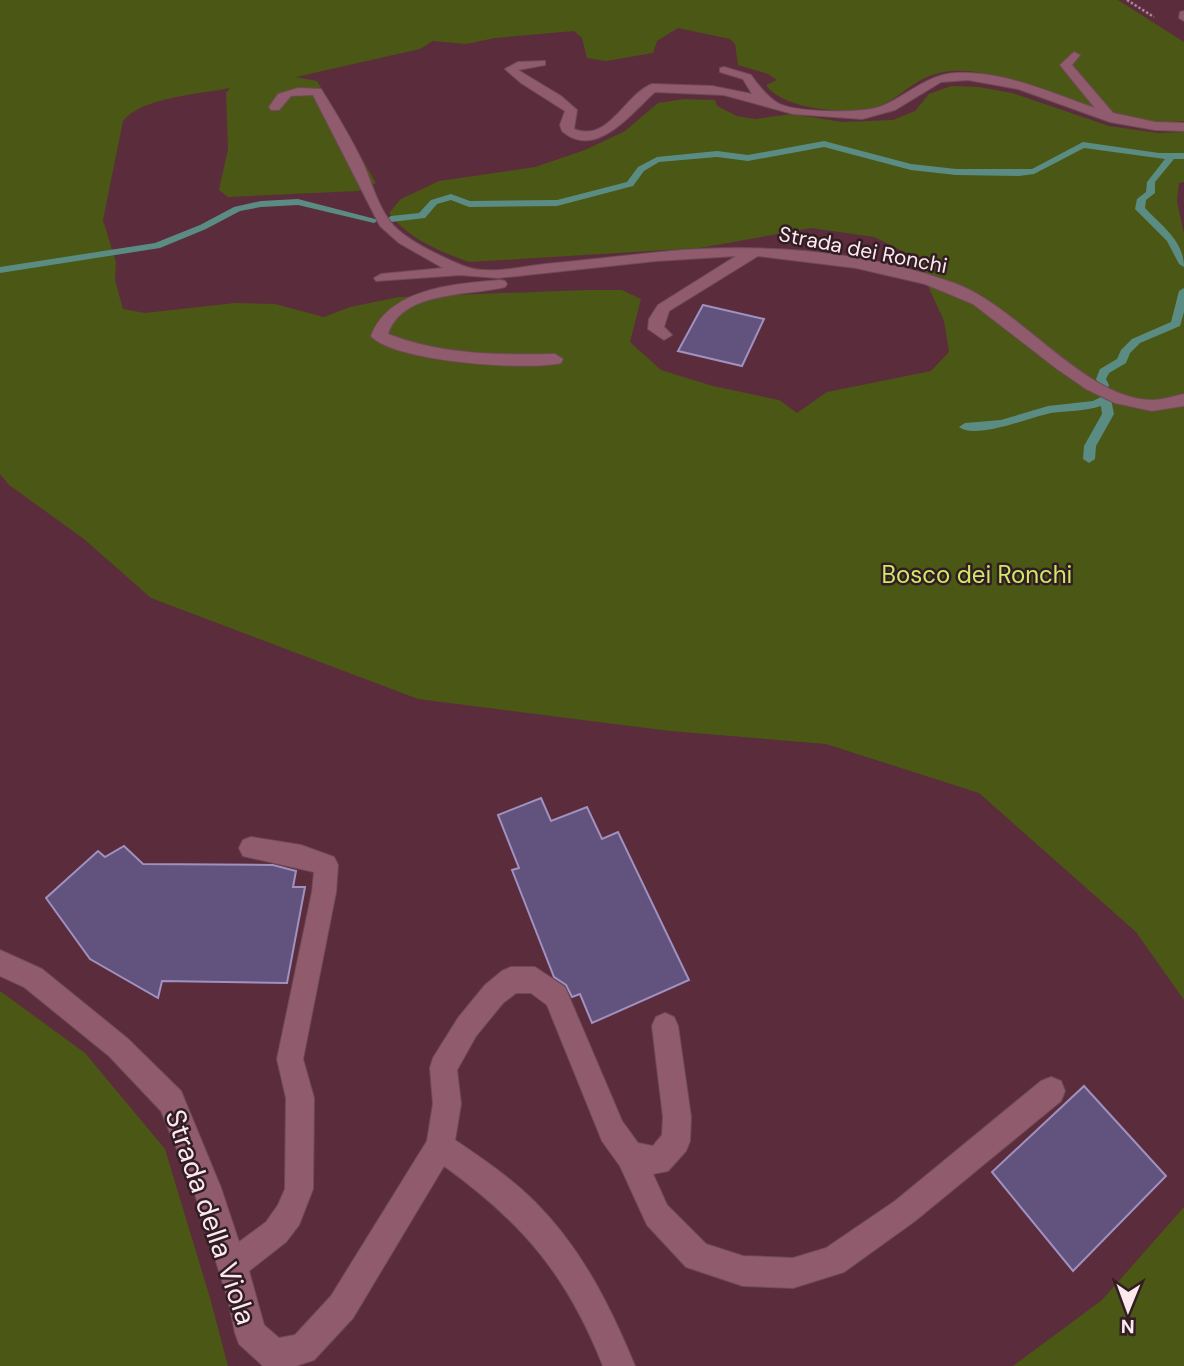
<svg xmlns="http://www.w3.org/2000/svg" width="1184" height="1366" font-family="'DM Sans',sans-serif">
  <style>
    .green { fill: #4b5714 }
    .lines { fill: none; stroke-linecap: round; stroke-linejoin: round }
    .stream { fill: #5b8c84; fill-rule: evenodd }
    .building { fill: #61537e; stroke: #a091c1; stroke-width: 2 }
    .minor-casing { stroke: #6f4a58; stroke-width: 2 }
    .path { stroke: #a98993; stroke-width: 2.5; stroke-dasharray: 2.5 2; stroke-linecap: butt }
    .minor { fill: #905c6d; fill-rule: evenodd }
    .labels { text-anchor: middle; stroke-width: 5; stroke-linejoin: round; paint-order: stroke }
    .far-street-label { font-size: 21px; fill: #fbe9ee; stroke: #321d24 }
    .park-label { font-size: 24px; fill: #cfe868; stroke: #321d24 }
    .near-street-label { font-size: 28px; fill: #fbe9ee; stroke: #321d24 }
  </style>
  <rect width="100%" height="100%" fill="#5b2c3c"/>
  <g class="green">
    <path d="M0,0H1118L1184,42V121C1129,127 1076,102 1024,85C1002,78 976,69 952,71C914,74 904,98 876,107C848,115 783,110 766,85L777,80L768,74L738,65L735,44L730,39L678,28L657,41L653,53L606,61L587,58L582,38L574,31L495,38L466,44L433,41L420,49L296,77L317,81L376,183L358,191L228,197L219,190L228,149L226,93L230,88C201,94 142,97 123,121L103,220L116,262L115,280L123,309L145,313L235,303L275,304L324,317L350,307L399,297L586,290H622L641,299L630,342L661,370L713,386L779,400L797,413L827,392L931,371L949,352L944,321L915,257L874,237L811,228L700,248L469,262C438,251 409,239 389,213L401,199L439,181L535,167L585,150L625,131L658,103L684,99L715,100L717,106L737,116L755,119L792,114L842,122L893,120L915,111L929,94L951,86L979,87L1012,93L1109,126L1158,133L1184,132V182L1179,183L1177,201L1184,234V1000L1136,932L979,793L826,744L670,731L418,699L151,598L84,539L9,485L0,474Z"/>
    <polygon points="0,991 85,1053 165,1149 210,1298 228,1366 0,1366"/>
    <polygon points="1184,1207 1184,1366 1013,1366 1102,1300"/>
  </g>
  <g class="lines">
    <g class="stream">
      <path d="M824,141L911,164L956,169H1032L1083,142L1159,153H1184V159H1174L1155,182V193L1146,200L1145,208C1162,226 1184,241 1184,267L1179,264L1167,241L1135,209L1137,199L1146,192L1147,182L1165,159L1084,148L1034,174L1019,176L956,175L911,170L824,147L748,161L717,157L659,162L644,171L633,186L557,206L469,207L451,200L437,204L425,218L391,222L386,219L391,216L419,213L431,200L451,194L470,201L557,200L627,182L638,167L657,157L717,151L748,155Z"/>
      <polygon points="298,199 379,220 374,223 298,205 261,207 240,211 206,229 160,248 0,273 0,267 155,243 200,225 234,207 261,201"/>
      <polygon points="1184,288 1184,312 1180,326 1140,343 1130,353 1126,363 1109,373 1106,379 1109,385 1108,388 1100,388 1096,379 1100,369 1117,359 1121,350 1132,339 1171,322 1179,291"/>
      <path d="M1105,395L1111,399L1114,414L1096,446L1095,459L1089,463L1083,459L1084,446L1102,414L1101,406C1085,411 1067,411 1051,413C1031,417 975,440 959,427L965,423L1001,420L1048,406L1093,401Z"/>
    </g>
  </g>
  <g class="building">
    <polygon points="703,305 764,319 742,366 678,351"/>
    <polygon points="541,798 551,821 587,807 602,839 618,832 689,980 592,1023 580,994 572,997 566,985 554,977 512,870 519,868 498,815"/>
    <polygon points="124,846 143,864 273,865 296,871 293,887 305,887 287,983 162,981 158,998 90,959 46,898 98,851 105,857"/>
    <polygon points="1084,1086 1166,1176 1073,1271 992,1172"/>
  </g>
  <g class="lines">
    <defs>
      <g id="minor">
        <polygon points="1184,11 1184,21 1179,18 1180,12"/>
        <path d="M1074,52L1080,55L1072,65L1113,113L1155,122L1184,123V131L1155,130L1110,122L1018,89L968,80L941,82L895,110L862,119L793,114L724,95L655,92C632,112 596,161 562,131L560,125L565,111L521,83L505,69L518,62L545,61V65L518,70L561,96L577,110L574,129C609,143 624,95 652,84L712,86L752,94L743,79L720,72V68L724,67L751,75C758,85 766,95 776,102C792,113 864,114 882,106C907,96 926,75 955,73C1002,70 1051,93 1095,108L1060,65Z"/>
        <path d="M298,88L321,89C336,113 351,138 363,163C373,185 379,212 397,229C414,244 440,256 461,265C486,276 519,267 545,264C591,260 636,254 682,250C773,244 868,252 954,283C1019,306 1085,400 1153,400C1163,400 1174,396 1184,394V406L1152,411L1115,403L1086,389L1057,369L973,304L925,284L856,268L758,256L669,311L664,327L672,335L664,340L648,329L649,319L658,305L736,256L656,261L498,278L460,275L376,281L374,278L381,274L443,268L399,243L380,226L313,95L291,96L279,110H271L269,107L278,94Z"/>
        <path d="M500,280L505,281L507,284L505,287C469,296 403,290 388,334C441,355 498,355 555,354L563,359L561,363C528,371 394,362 371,336C389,288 455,284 500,280Z"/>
        <path d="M251,837L301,845L334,857L338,865L336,892L303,1059L314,1098L313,1189L299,1225L286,1242L249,1271L264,1325L279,1338L295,1335L331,1296L427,1141L433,1104L430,1068L433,1058L458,1018L485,985L502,971L511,967H535L565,987L622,1121L638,1143L653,1146L662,1135L663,1117L652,1026L656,1017L665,1013L674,1017L678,1026L691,1117L690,1141L686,1151L668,1171L653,1174L667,1205L706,1244L743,1256L793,1258L826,1248L895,1201L1041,1081L1051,1077L1061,1081L1065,1091L1061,1101L915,1221L844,1272L793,1288L743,1286L686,1267L647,1225L620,1166L602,1141L547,1005L531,993H516L503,1003L476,1036L457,1070L461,1104L455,1140C483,1159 511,1178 535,1202C582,1249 610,1306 635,1366H603C567,1275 523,1223 444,1166L353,1318L314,1360L296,1366H263L239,1344L235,1333L229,1303L193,1188L161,1111L109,1056L24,987L0,976V950L42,969L127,1038L181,1091L221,1188L239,1242L266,1222L278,1205L285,1189L286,1098L277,1059L312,892L314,872L243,856L239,848L243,840Z"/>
      </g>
    </defs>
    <use href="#minor" class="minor-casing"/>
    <polyline class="path" points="1127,0 1154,17"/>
    <use href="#minor" class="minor"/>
  </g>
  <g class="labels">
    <g class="far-street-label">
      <text transform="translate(863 250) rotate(11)" y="7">Strada dei Ronchi</text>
    </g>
    <g class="park-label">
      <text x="977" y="583">Bosco dei Ronchi</text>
    </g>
    <g class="near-street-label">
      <text transform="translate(211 1217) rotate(71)" y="10">Strada della Viola</text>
    </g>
  </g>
  <g transform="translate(1128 1310) rotate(181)" stroke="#321d24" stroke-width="5" paint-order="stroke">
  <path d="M0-5L12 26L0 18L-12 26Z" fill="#fbe9ee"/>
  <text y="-10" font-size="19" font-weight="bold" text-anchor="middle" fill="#fbe9ee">N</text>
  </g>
</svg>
